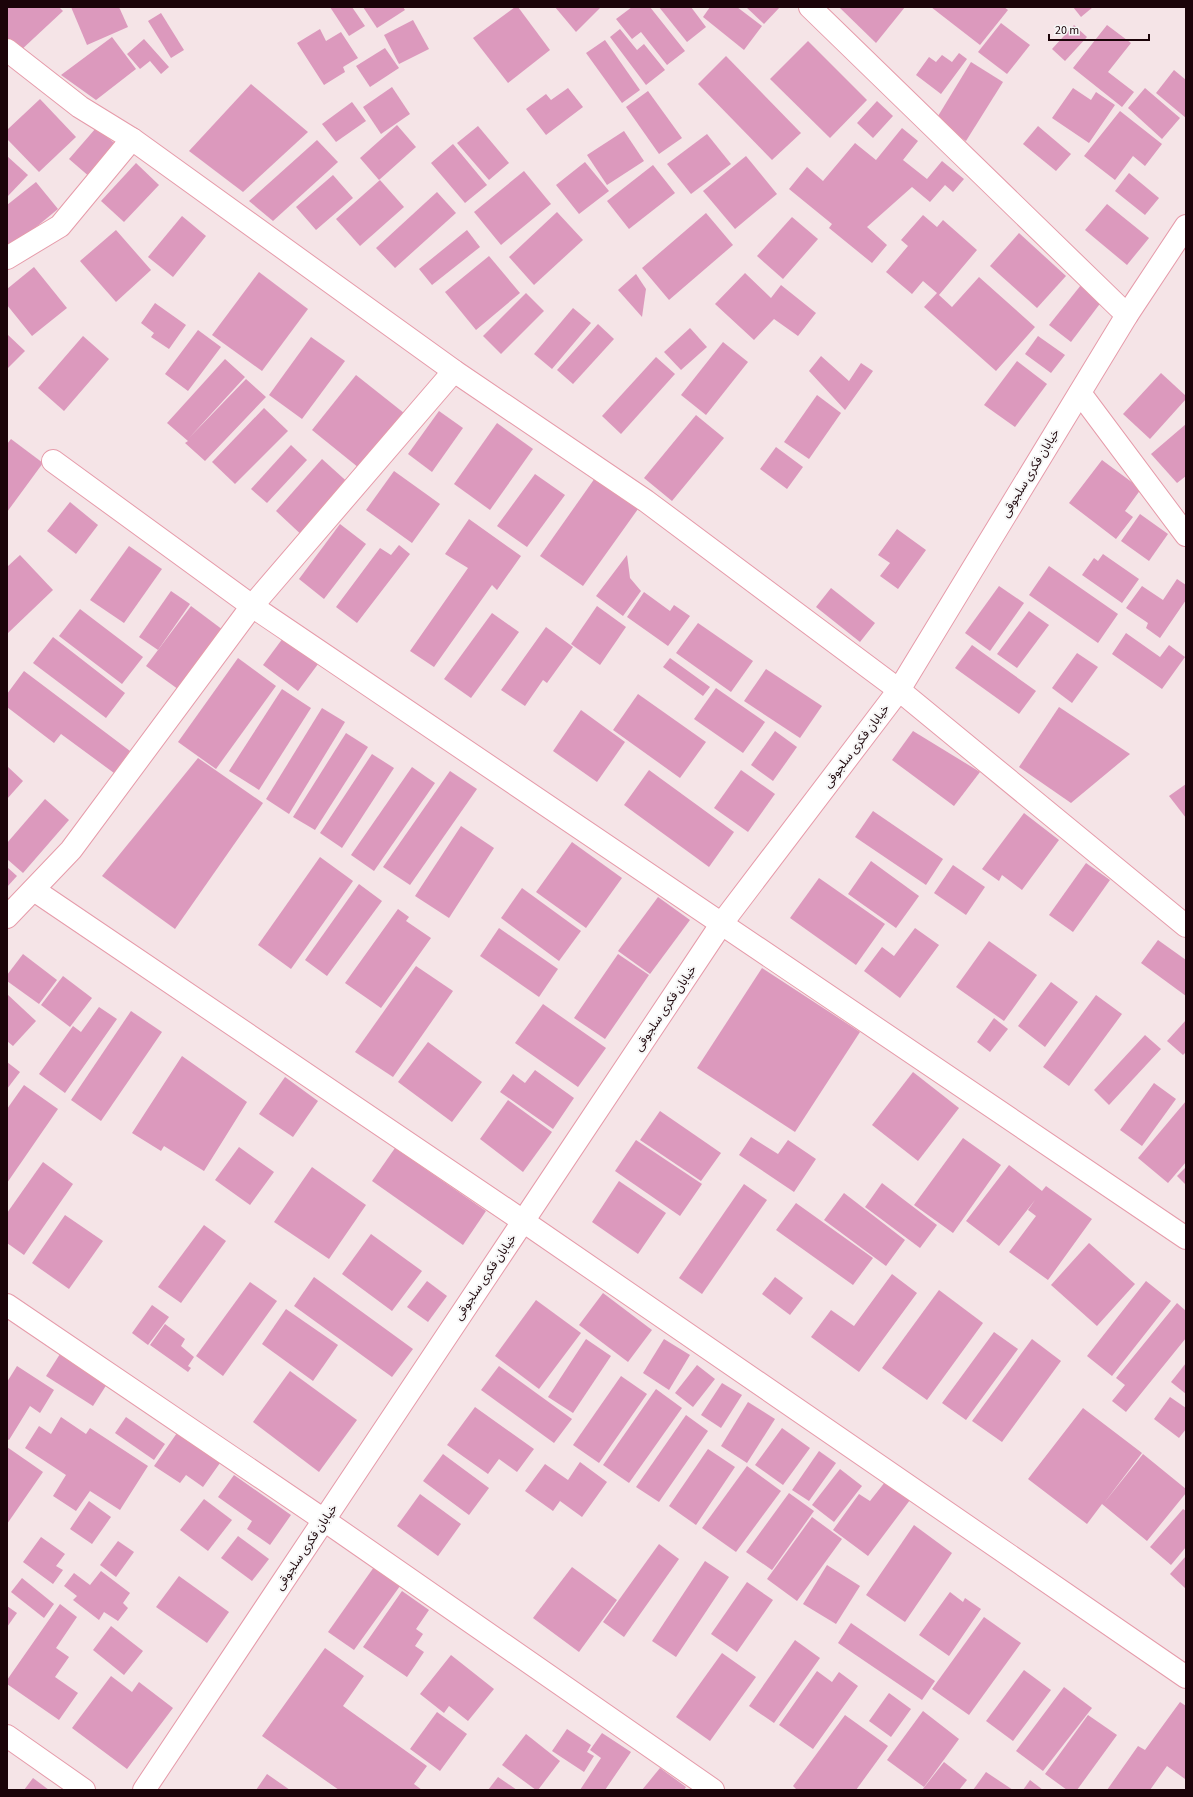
<svg xmlns="http://www.w3.org/2000/svg" width="1193" height="1797" font-family="'Source Sans 3','Noto Sans Arabic',sans-serif">
  <style>
    .building { fill: #dc99bd }
    .lines { fill: none; stroke-linecap: round; stroke-linejoin: round }
    .minor-casing { stroke: #e69baa; stroke-width: 24 }
    .tertiary-casing { stroke: #e69baa; stroke-width: 24 }
    .minor { stroke: #fff; stroke-width: 22 }
    .tertiary { stroke: #fff; stroke-width: 22 }
    .labels { text-anchor: middle; stroke-width: 4; stroke-linejoin: round; paint-order: stroke }
    .street-label { font-size: 12px; fill: #1b0409; stroke: #f6f6f6 }
  </style>
  <rect width="100%" height="100%" fill="#f5e4e7"/>
  <g class="building">
    <polygon points="7,7 59,7 63,11 19,52 7,39"/>
    <polygon points="71,7 119,7 128,27 87,45"/>
    <polygon points="330,7 352,7 365,26 349,36"/>
    <polygon points="363,7 403,7 405,10 377,28"/>
    <polygon points="515,7 518,7 550,50 508,83 473,38"/>
    <polygon points="555,7 601,7 576,32"/>
    <polygon points="632,7 650,7 685,51 667,65 641,32 632,39 616,19"/>
    <polygon points="659,7 691,7 706,27 687,42"/>
    <polygon points="710,7 737,7 762,26 744,50 703,17"/>
    <polygon points="746,7 780,7 764,24"/>
    <polygon points="839,7 905,7 876,43"/>
    <polygon points="931,7 1004,7 1008,10 980,45"/>
    <polygon points="1073,7 1093,7 1081,17"/>
    <polygon points="161,13 184,50 171,58 148,21"/>
    <polygon points="413,20 429,49 399,64 384,35"/>
    <polygon points="1001,23 1030,45 1007,74 978,52"/>
    <polygon points="1074,25 1087,37 1065,61 1052,49"/>
    <polygon points="1107,25 1131,43 1108,72 1134,92 1122,107 1073,68"/>
    <polygon points="320,29 326,41 341,32 358,58 343,67 345,72 324,85 297,43"/>
    <polygon points="620,29 637,50 644,44 665,70 646,85 610,37"/>
    <polygon points="112,37 136,69 96,100 61,75"/>
    <polygon points="144,39 169,67 161,74 150,61 140,69 127,54"/>
    <polygon points="605,40 640,90 622,103 586,53"/>
    <polygon points="808,41 867,100 830,138 770,79"/>
    <polygon points="385,48 399,68 370,87 356,66"/>
    <polygon points="959,53 967,59 941,94 916,75 929,57 936,62 942,55 952,62"/>
    <polygon points="726,56 801,133 772,160 698,84"/>
    <polygon points="971,62 1003,82 966,141 935,121"/>
    <polygon points="1174,70 1186,80 1186,118 1156,93"/>
    <polygon points="251,84 308,132 243,192 189,151"/>
    <polygon points="392,87 410,114 381,134 363,107"/>
    <polygon points="568,88 583,107 546,135 526,109 546,94 551,100"/>
    <polygon points="1073,88 1091,100 1096,92 1115,105 1089,143 1052,118"/>
    <polygon points="1145,88 1180,118 1162,139 1128,108"/>
    <polygon points="648,91 682,138 659,154 626,107"/>
    <polygon points="40,99 76,137 39,172 7,139 7,130"/>
    <polygon points="877,101 893,116 873,138 857,123"/>
    <polygon points="352,102 366,121 336,142 322,124"/>
    <polygon points="1120,111 1162,144 1145,166 1133,156 1115,180 1084,156"/>
    <polygon points="397,125 416,147 379,180 360,158"/>
    <polygon points="478,126 509,163 489,180 457,143"/>
    <polygon points="1038,126 1071,154 1056,171 1023,144"/>
    <polygon points="96,128 118,146 91,178 69,159"/>
    <polygon points="902,128 918,141 903,160 927,179 942,161 964,179 953,192 945,185 930,202 912,187 867,227 887,245 872,263 829,228 832,224 789,189 807,167 823,181 855,143 876,160"/>
    <polygon points="624,131 644,161 607,185 587,155"/>
    <polygon points="707,134 731,164 691,194 667,164"/>
    <polygon points="317,140 338,162 273,221 249,201"/>
    <polygon points="453,144 487,185 465,203 431,163"/>
    <polygon points="7,156 28,175 7,197"/>
    <polygon points="746,156 777,194 735,229 703,191"/>
    <polygon points="585,162 609,191 579,214 556,185"/>
    <polygon points="136,163 159,185 124,222 101,201"/>
    <polygon points="653,165 675,193 629,229 607,201"/>
    <polygon points="524,171 551,204 501,245 474,212"/>
    <polygon points="1129,173 1159,198 1145,215 1115,191"/>
    <polygon points="333,175 353,198 316,230 296,207"/>
    <polygon points="380,180 404,207 360,246 336,219"/>
    <polygon points="36,182 58,209 7,251 7,205"/>
    <polygon points="437,192 456,213 395,268 376,248"/>
    <polygon points="1107,204 1149,238 1127,265 1085,230"/>
    <polygon points="557,212 583,240 534,285 509,257"/>
    <polygon points="706,213 733,245 669,300 642,268"/>
    <polygon points="923,215 937,227 943,220 977,250 939,295 952,307 979,277 1035,327 996,371 924,307 937,293 923,281 912,294 886,272 908,246 901,240"/>
    <polygon points="182,216 206,236 173,277 148,257"/>
    <polygon points="792,217 818,239 783,279 757,256"/>
    <polygon points="116,230 151,270 116,302 80,261"/>
    <polygon points="467,230 480,247 432,285 419,269"/>
    <polygon points="1019,233 1066,276 1037,308 990,266"/>
    <polygon points="489,256 520,293 476,330 445,292"/>
    <polygon points="34,267 67,308 32,336 7,305 7,289"/>
    <polygon points="259,272 308,309 262,371 212,335"/>
    <polygon points="745,273 771,298 781,285 816,313 798,336 774,319 754,340 715,304"/>
    <polygon points="636,274 646,289 642,317 618,290"/>
    <polygon points="1081,285 1102,301 1071,342 1049,325"/>
    <polygon points="526,293 544,311 501,354 483,336"/>
    <polygon points="155,303 186,325 169,349 151,337 154,333 141,323"/>
    <polygon points="573,308 591,323 552,369 534,354"/>
    <polygon points="598,324 614,339 573,384 557,370"/>
    <polygon points="690,328 707,347 681,370 664,352"/>
    <polygon points="198,330 221,347 188,391 165,374"/>
    <polygon points="7,334 25,351 7,369"/>
    <polygon points="83,336 109,359 64,411 38,388"/>
    <polygon points="1038,336 1065,355 1051,373 1025,354"/>
    <polygon points="311,337 345,361 302,419 269,395"/>
    <polygon points="723,342 748,362 706,415 681,395"/>
    <polygon points="821,356 849,381 861,363 873,371 845,410 809,371"/>
    <polygon points="656,357 675,374 621,434 602,416"/>
    <polygon points="225,359 245,377 189,438 246,379 266,397 205,461 185,443 188,441 167,423"/>
    <polygon points="1017,361 1047,384 1015,427 984,405"/>
    <polygon points="1161,373 1186,396 1186,399 1150,439 1123,414"/>
    <polygon points="356,375 409,417 364,472 312,430"/>
    <polygon points="817,395 841,413 809,459 784,442"/>
    <polygon points="264,408 288,431 235,484 212,462"/>
    <polygon points="439,411 463,428 432,472 408,454"/>
    <polygon points="696,415 724,438 672,501 644,478"/>
    <polygon points="497,423 533,449 490,510 454,484"/>
    <polygon points="1186,424 1186,476 1177,483 1151,454"/>
    <polygon points="11,439 43,463 7,512 7,444"/>
    <polygon points="291,445 307,460 267,503 251,489"/>
    <polygon points="776,447 803,467 787,489 760,469"/>
    <polygon points="322,459 353,487 306,539 276,511"/>
    <polygon points="1102,460 1141,489 1125,511 1133,517 1116,539 1069,503"/>
    <polygon points="394,471 440,504 412,543 366,510"/>
    <polygon points="535,474 565,495 527,547 497,526"/>
    <polygon points="595,478 638,509 583,586 540,556"/>
    <polygon points="70,502 98,525 76,554 47,531"/>
    <polygon points="1140,514 1168,534 1149,561 1121,541"/>
    <polygon points="469,519 521,556 497,590 492,585 434,667 410,651 468,568 445,554"/>
    <polygon points="340,524 366,544 324,599 299,579"/>
    <polygon points="897,529 926,550 898,589 880,576 890,563 878,555"/>
    <polygon points="399,545 410,554 357,623 336,607 380,548 391,555"/>
    <polygon points="129,546 162,569 124,623 90,600"/>
    <polygon points="1103,554 1139,579 1122,603 1082,575 1094,558 1098,561"/>
    <polygon points="20,555 53,590 7,634 7,567"/>
    <polygon points="627,555 630,578 641,591 623,616 596,596"/>
    <polygon points="1049,566 1118,614 1098,643 1029,595"/>
    <polygon points="1177,579 1186,585 1186,600 1160,638 1146,628 1148,623 1126,608 1142,586 1163,600"/>
    <polygon points="999,586 1024,603 990,651 965,633"/>
    <polygon points="831,588 875,623 860,642 816,607"/>
    <polygon points="171,591 190,604 158,650 139,637"/>
    <polygon points="644,592 670,611 674,605 690,616 668,646 627,617"/>
    <polygon points="191,606 227,633 182,692 146,666"/>
    <polygon points="597,606 626,627 600,665 571,644"/>
    <polygon points="80,609 143,657 122,684 59,636"/>
    <polygon points="1029,611 1049,625 1017,668 997,654"/>
    <polygon points="492,613 519,632 471,698 444,679"/>
    <polygon points="698,623 753,661 731,692 676,653"/>
    <polygon points="546,627 573,647 547,683 543,680 525,706 501,690"/>
    <polygon points="1126,633 1160,657 1169,645 1185,657 1162,689 1112,654"/>
    <polygon points="286,634 321,660 298,691 263,665"/>
    <polygon points="53,637 125,693 106,718 33,663"/>
    <polygon points="972,645 1036,691 1019,714 955,668"/>
    <polygon points="1077,653 1098,667 1072,703 1052,688"/>
    <polygon points="238,658 276,686 216,769 178,742"/>
    <polygon points="670,658 710,687 703,696 663,667"/>
    <polygon points="766,669 822,706 800,738 744,701"/>
    <polygon points="24,671 130,751 114,773 61,734 54,743 7,707 7,694"/>
    <polygon points="716,688 765,722 743,753 694,719"/>
    <polygon points="282,689 311,708 259,790 229,771"/>
    <polygon points="638,694 706,742 680,778 613,730"/>
    <polygon points="1059,707 1130,754 1071,803 1019,767"/>
    <polygon points="322,708 345,722 289,814 266,799"/>
    <polygon points="581,710 625,742 597,782 553,751"/>
    <polygon points="775,731 797,747 773,781 751,765"/>
    <polygon points="913,731 980,772 954,806 892,760"/>
    <polygon points="346,733 368,747 315,830 293,817"/>
    <polygon points="372,754 394,768 342,848 320,833"/>
    <polygon points="198,758 263,803 175,929 102,876"/>
    <polygon points="7,766 23,781 7,799"/>
    <polygon points="412,767 435,783 374,871 351,855"/>
    <polygon points="649,770 734,832 709,867 624,805"/>
    <polygon points="741,770 775,794 748,832 714,808"/>
    <polygon points="450,771 477,789 410,885 383,867"/>
    <polygon points="1186,784 1186,818 1169,796"/>
    <polygon points="45,799 69,820 23,873 7,859 7,843"/>
    <polygon points="873,811 943,859 926,885 855,837"/>
    <polygon points="1024,813 1059,840 1022,890 1002,875 999,881 982,869"/>
    <polygon points="461,826 494,848 449,918 415,896"/>
    <polygon points="572,842 622,878 586,928 536,892"/>
    <polygon points="320,857 353,881 291,969 258,945"/>
    <polygon points="871,861 919,896 896,928 848,894"/>
    <polygon points="1086,863 1110,880 1073,932 1049,915"/>
    <polygon points="953,865 985,887 966,915 934,893"/>
    <polygon points="7,867 17,876 7,887"/>
    <polygon points="819,878 885,924 856,965 790,918"/>
    <polygon points="359,884 382,901 327,976 305,960"/>
    <polygon points="522,888 581,931 559,961 501,918"/>
    <polygon points="658,897 690,920 650,974 618,951"/>
    <polygon points="398,909 409,917 406,921 431,938 381,1008 345,983"/>
    <polygon points="499,928 558,969 539,997 480,956"/>
    <polygon points="915,928 939,945 900,998 864,971 882,947 894,956"/>
    <polygon points="1158,940 1186,960 1186,996 1141,963"/>
    <polygon points="989,941 1037,975 1004,1021 956,987"/>
    <polygon points="23,954 57,980 39,1004 7,981 7,975"/>
    <polygon points="618,954 649,975 605,1039 574,1018"/>
    <polygon points="416,966 453,991 393,1077 355,1052"/>
    <polygon points="762,968 860,1032 795,1132 697,1068"/>
    <polygon points="63,976 92,998 70,1027 41,1005"/>
    <polygon points="1051,982 1078,1002 1045,1047 1018,1026"/>
    <polygon points="7,994 36,1021 13,1046 7,1041"/>
    <polygon points="1096,995 1122,1014 1069,1086 1043,1067"/>
    <polygon points="543,1004 606,1048 578,1087 515,1043"/>
    <polygon points="99,1007 117,1019 65,1093 39,1074 73,1026 81,1032"/>
    <polygon points="131,1011 162,1032 101,1121 71,1100"/>
    <polygon points="994,1018 1008,1029 990,1052 977,1042"/>
    <polygon points="1186,1020 1186,1052 1183,1055 1167,1041"/>
    <polygon points="1145,1035 1161,1049 1109,1105 1094,1090"/>
    <polygon points="428,1042 482,1082 452,1122 398,1082"/>
    <polygon points="182,1056 247,1102 204,1171 164,1146 161,1151 132,1133"/>
    <polygon points="7,1062 20,1072 7,1089"/>
    <polygon points="535,1070 574,1098 553,1129 500,1092 513,1074 525,1083"/>
    <polygon points="913,1072 959,1108 918,1161 872,1125"/>
    <polygon points="285,1077 318,1101 293,1137 259,1114"/>
    <polygon points="1154,1083 1176,1099 1142,1146 1120,1130"/>
    <polygon points="24,1085 58,1109 7,1183 7,1109"/>
    <polygon points="508,1100 552,1132 523,1172 480,1139"/>
    <polygon points="1186,1101 1186,1162 1168,1183 1138,1158"/>
    <polygon points="660,1111 721,1153 701,1181 640,1140"/>
    <polygon points="751,1137 778,1154 788,1140 816,1159 794,1192 739,1155"/>
    <polygon points="963,1138 1001,1165 953,1233 914,1205"/>
    <polygon points="636,1140 702,1184 680,1216 615,1171"/>
    <polygon points="239,1147 274,1172 250,1205 215,1180"/>
    <polygon points="395,1148 486,1211 463,1245 372,1181"/>
    <polygon points="43,1162 73,1184 24,1255 7,1243 7,1213"/>
    <polygon points="1009,1165 1042,1191 1046,1186 1092,1219 1048,1280 1009,1252 1036,1216 1028,1210 1035,1200 999,1246 966,1221"/>
    <polygon points="312,1167 366,1205 329,1259 274,1222"/>
    <polygon points="1186,1167 1186,1185 1177,1176"/>
    <polygon points="619,1181 666,1213 638,1254 592,1222"/>
    <polygon points="882,1183 937,1225 920,1248 865,1207"/>
    <polygon points="744,1184 767,1200 702,1294 679,1278"/>
    <polygon points="844,1193 905,1240 886,1266 824,1220"/>
    <polygon points="796,1203 873,1258 853,1285 776,1230"/>
    <polygon points="65,1215 103,1241 69,1289 32,1263"/>
    <polygon points="204,1225 226,1241 181,1303 158,1287"/>
    <polygon points="371,1234 422,1271 392,1311 342,1274"/>
    <polygon points="1089,1243 1135,1284 1097,1326 1051,1285"/>
    <polygon points="892,1274 917,1293 859,1372 811,1337 831,1310 854,1326"/>
    <polygon points="314,1277 413,1349 392,1377 294,1306"/>
    <polygon points="775,1277 803,1298 790,1315 762,1294"/>
    <polygon points="427,1281 447,1296 428,1322 407,1307"/>
    <polygon points="1146,1281 1171,1301 1112,1376 1087,1356"/>
    <polygon points="250,1282 277,1301 223,1376 196,1356"/>
    <polygon points="939,1290 983,1323 927,1400 882,1368"/>
    <polygon points="603,1293 652,1330 628,1362 579,1325"/>
    <polygon points="536,1300 581,1333 539,1389 495,1356"/>
    <polygon points="1177,1303 1186,1311 1186,1338 1126,1412 1112,1401 1125,1385 1116,1378"/>
    <polygon points="152,1305 169,1317 148,1345 132,1333"/>
    <polygon points="286,1309 338,1345 313,1381 262,1344"/>
    <polygon points="165,1324 185,1339 181,1346 194,1357 188,1366 191,1368 188,1372 150,1345"/>
    <polygon points="994,1332 1018,1349 966,1420 942,1403"/>
    <polygon points="586,1339 611,1356 573,1413 548,1397"/>
    <polygon points="664,1339 690,1355 669,1390 643,1373"/>
    <polygon points="1032,1339 1061,1361 1002,1442 972,1421"/>
    <polygon points="60,1354 107,1384 93,1406 46,1376"/>
    <polygon points="1186,1363 1186,1394 1171,1382"/>
    <polygon points="697,1365 715,1379 693,1407 675,1393"/>
    <polygon points="17,1366 54,1390 40,1413 30,1406 9,1440 7,1439 7,1382"/>
    <polygon points="499,1366 572,1419 554,1443 481,1390"/>
    <polygon points="290,1371 357,1420 319,1472 253,1422"/>
    <polygon points="621,1376 647,1394 599,1463 573,1445"/>
    <polygon points="722,1383 742,1395 721,1428 701,1415"/>
    <polygon points="656,1389 682,1408 629,1483 603,1465"/>
    <polygon points="1170,1397 1186,1408 1186,1429 1179,1438 1154,1419"/>
    <polygon points="748,1402 775,1419 747,1463 721,1446"/>
    <polygon points="475,1407 534,1449 517,1472 499,1459 488,1474 447,1445"/>
    <polygon points="1083,1408 1142,1453 1104,1503 1143,1454 1186,1489 1186,1493 1147,1541 1102,1504 1087,1524 1028,1479"/>
    <polygon points="686,1415 708,1431 659,1502 636,1487"/>
    <polygon points="61,1417 86,1434 90,1428 148,1466 120,1510 90,1491 76,1511 53,1496 66,1475 25,1448 39,1426 51,1434"/>
    <polygon points="126,1417 165,1444 154,1460 115,1433"/>
    <polygon points="782,1428 810,1448 783,1485 755,1465"/>
    <polygon points="177,1433 220,1463 203,1487 186,1475 180,1483 154,1466"/>
    <polygon points="7,1447 43,1472 7,1524"/>
    <polygon points="708,1449 735,1467 696,1525 669,1506"/>
    <polygon points="819,1451 836,1463 809,1501 792,1490"/>
    <polygon points="443,1454 489,1488 469,1515 423,1481"/>
    <polygon points="580,1462 607,1482 582,1517 560,1501 553,1511 525,1491 545,1464 568,1480"/>
    <polygon points="747,1466 781,1491 736,1552 702,1528"/>
    <polygon points="840,1469 862,1486 834,1522 812,1505"/>
    <polygon points="234,1475 291,1515 270,1545 247,1529 252,1521 218,1497"/>
    <polygon points="885,1482 910,1500 868,1556 833,1530 859,1494 870,1501"/>
    <polygon points="789,1493 814,1511 772,1570 746,1552"/>
    <polygon points="420,1494 461,1524 438,1556 397,1526"/>
    <polygon points="204,1499 232,1520 208,1551 180,1530"/>
    <polygon points="89,1501 111,1517 92,1544 70,1529"/>
    <polygon points="1183,1509 1186,1511 1186,1547 1171,1565 1150,1547"/>
    <polygon points="812,1517 842,1539 797,1601 767,1579"/>
    <polygon points="914,1525 952,1553 905,1622 866,1595"/>
    <polygon points="238,1536 269,1559 252,1581 221,1558"/>
    <polygon points="41,1537 65,1554 56,1566 63,1570 53,1584 23,1562"/>
    <polygon points="118,1541 134,1552 116,1577 100,1565"/>
    <polygon points="659,1544 679,1559 624,1637 603,1622"/>
    <polygon points="1186,1556 1186,1589 1170,1574"/>
    <polygon points="705,1561 729,1577 676,1657 652,1641"/>
    <polygon points="827,1565 860,1586 836,1624 803,1604"/>
    <polygon points="374,1567 400,1586 354,1650 328,1632"/>
    <polygon points="572,1567 617,1600 579,1652 533,1618"/>
    <polygon points="101,1571 130,1593 123,1603 128,1608 118,1621 104,1612 99,1620 73,1600 77,1596 64,1586 74,1573 90,1585"/>
    <polygon points="179,1576 229,1612 207,1643 156,1607"/>
    <polygon points="22,1578 54,1604 44,1618 11,1592"/>
    <polygon points="747,1582 773,1600 737,1652 711,1634"/>
    <polygon points="402,1591 429,1610 416,1629 423,1634 415,1646 424,1652 407,1677 363,1647"/>
    <polygon points="950,1592 963,1602 965,1598 981,1609 949,1656 919,1635"/>
    <polygon points="60,1604 77,1617 56,1648 69,1657 55,1677 78,1693 59,1720 7,1684 7,1680"/>
    <polygon points="7,1606 17,1613 7,1627"/>
    <polygon points="984,1617 1021,1643 969,1715 932,1689"/>
    <polygon points="851,1623 935,1681 922,1700 838,1643"/>
    <polygon points="111,1626 143,1651 124,1675 93,1650"/>
    <polygon points="795,1640 820,1658 774,1723 749,1706"/>
    <polygon points="325,1648 364,1676 343,1706 427,1766 414,1784 422,1790 339,1790 262,1736"/>
    <polygon points="722,1653 756,1677 710,1741 676,1717"/>
    <polygon points="451,1655 494,1689 468,1721 449,1706 444,1713 420,1694"/>
    <polygon points="1024,1670 1051,1690 1013,1741 986,1721"/>
    <polygon points="817,1671 832,1682 839,1672 858,1686 813,1749 779,1725"/>
    <polygon points="111,1676 132,1692 139,1682 173,1708 127,1769 72,1728"/>
    <polygon points="1064,1687 1092,1708 1043,1771 1016,1751"/>
    <polygon points="889,1693 911,1709 891,1737 869,1721"/>
    <polygon points="1180,1702 1186,1706 1185,1779 1167,1766 1150,1790 1107,1790 1138,1746 1145,1750"/>
    <polygon points="923,1711 959,1739 924,1787 887,1760"/>
    <polygon points="437,1712 467,1734 440,1771 410,1749"/>
    <polygon points="845,1715 888,1746 856,1790 797,1790 793,1786"/>
    <polygon points="1088,1715 1117,1735 1077,1790 1067,1790 1045,1774"/>
    <polygon points="567,1729 591,1745 587,1752 594,1756 584,1772 552,1751"/>
    <polygon points="602,1733 631,1752 605,1790 580,1790 601,1758 590,1750"/>
    <polygon points="526,1734 560,1761 538,1790 536,1790 502,1765"/>
    <polygon points="944,1762 967,1780 959,1790 922,1790"/>
    <polygon points="660,1768 686,1787 684,1790 642,1790"/>
    <polygon points="986,1772 1013,1790 973,1790"/>
    <polygon points="267,1774 290,1790 256,1790"/>
    <polygon points="498,1777 517,1790 488,1790"/>
    <polygon points="33,1778 49,1790 24,1790"/>
    <polygon points="1030,1780 1043,1790 1023,1790"/>
  </g>
  <g class="lines">
    <defs>
      <g id="minor">
        <polyline points="810,7 1127,315"/>
        <polyline points="7,258 60,226 132,139"/>
        <polyline points="1080,393 1186,535"/>
        <polyline points="53,461 252,606 1186,1238"/>
        <polyline points="899,690 1186,926"/>
        <polyline points="34,890 523,1221 1186,1677"/>
        <polyline points="7,917 71,850 252,606 454,371"/>
        <polyline points="7,1305 324,1520 713,1790"/>
        <polyline points="7,1736 84,1790"/>
      </g>
      <g id="tertiary">
        <polyline points="7,50 80,107 132,139 454,371 646,501 899,690"/>
        <polyline points="144,1790 722,923 899,690 1127,315 1186,226"/>
      </g>
    </defs>
    <use href="#minor" class="minor-casing"/>
    <use href="#tertiary" class="tertiary-casing"/>
    <use href="#minor" class="minor"/>
    <use href="#tertiary" class="tertiary"/>
  </g>
  <g class="labels">
    <g class="street-label">
      <text transform="translate(1030 473) rotate(-59)" y="4">خیابان فکری سلجوقی</text>
      <text transform="translate(856 746) rotate(-53)" y="4">خیابان فکری سلجوقی</text>
      <text transform="translate(665 1008) rotate(-56)" y="4">خیابان فکری سلجوقی</text>
      <text transform="translate(485 1277) rotate(-56)" y="4">خیابان فکری سلجوقی</text>
      <text transform="translate(306 1547) rotate(-56)" y="4">خیابان فکری سلجوقی</text>
    </g>
  </g>
  <rect width="1193" height="1797" fill="none" stroke="#1b0409" stroke-width="16"/>
  <path d="M1049 34v6h100v-6" fill="none" stroke="#1b0409" stroke-width="2"/>
  <text x="1055" y="34" font-size="12" fill="#1b0409" stroke="#f6f6f6" stroke-width="3" paint-order="stroke">20 m</text>
</svg>
